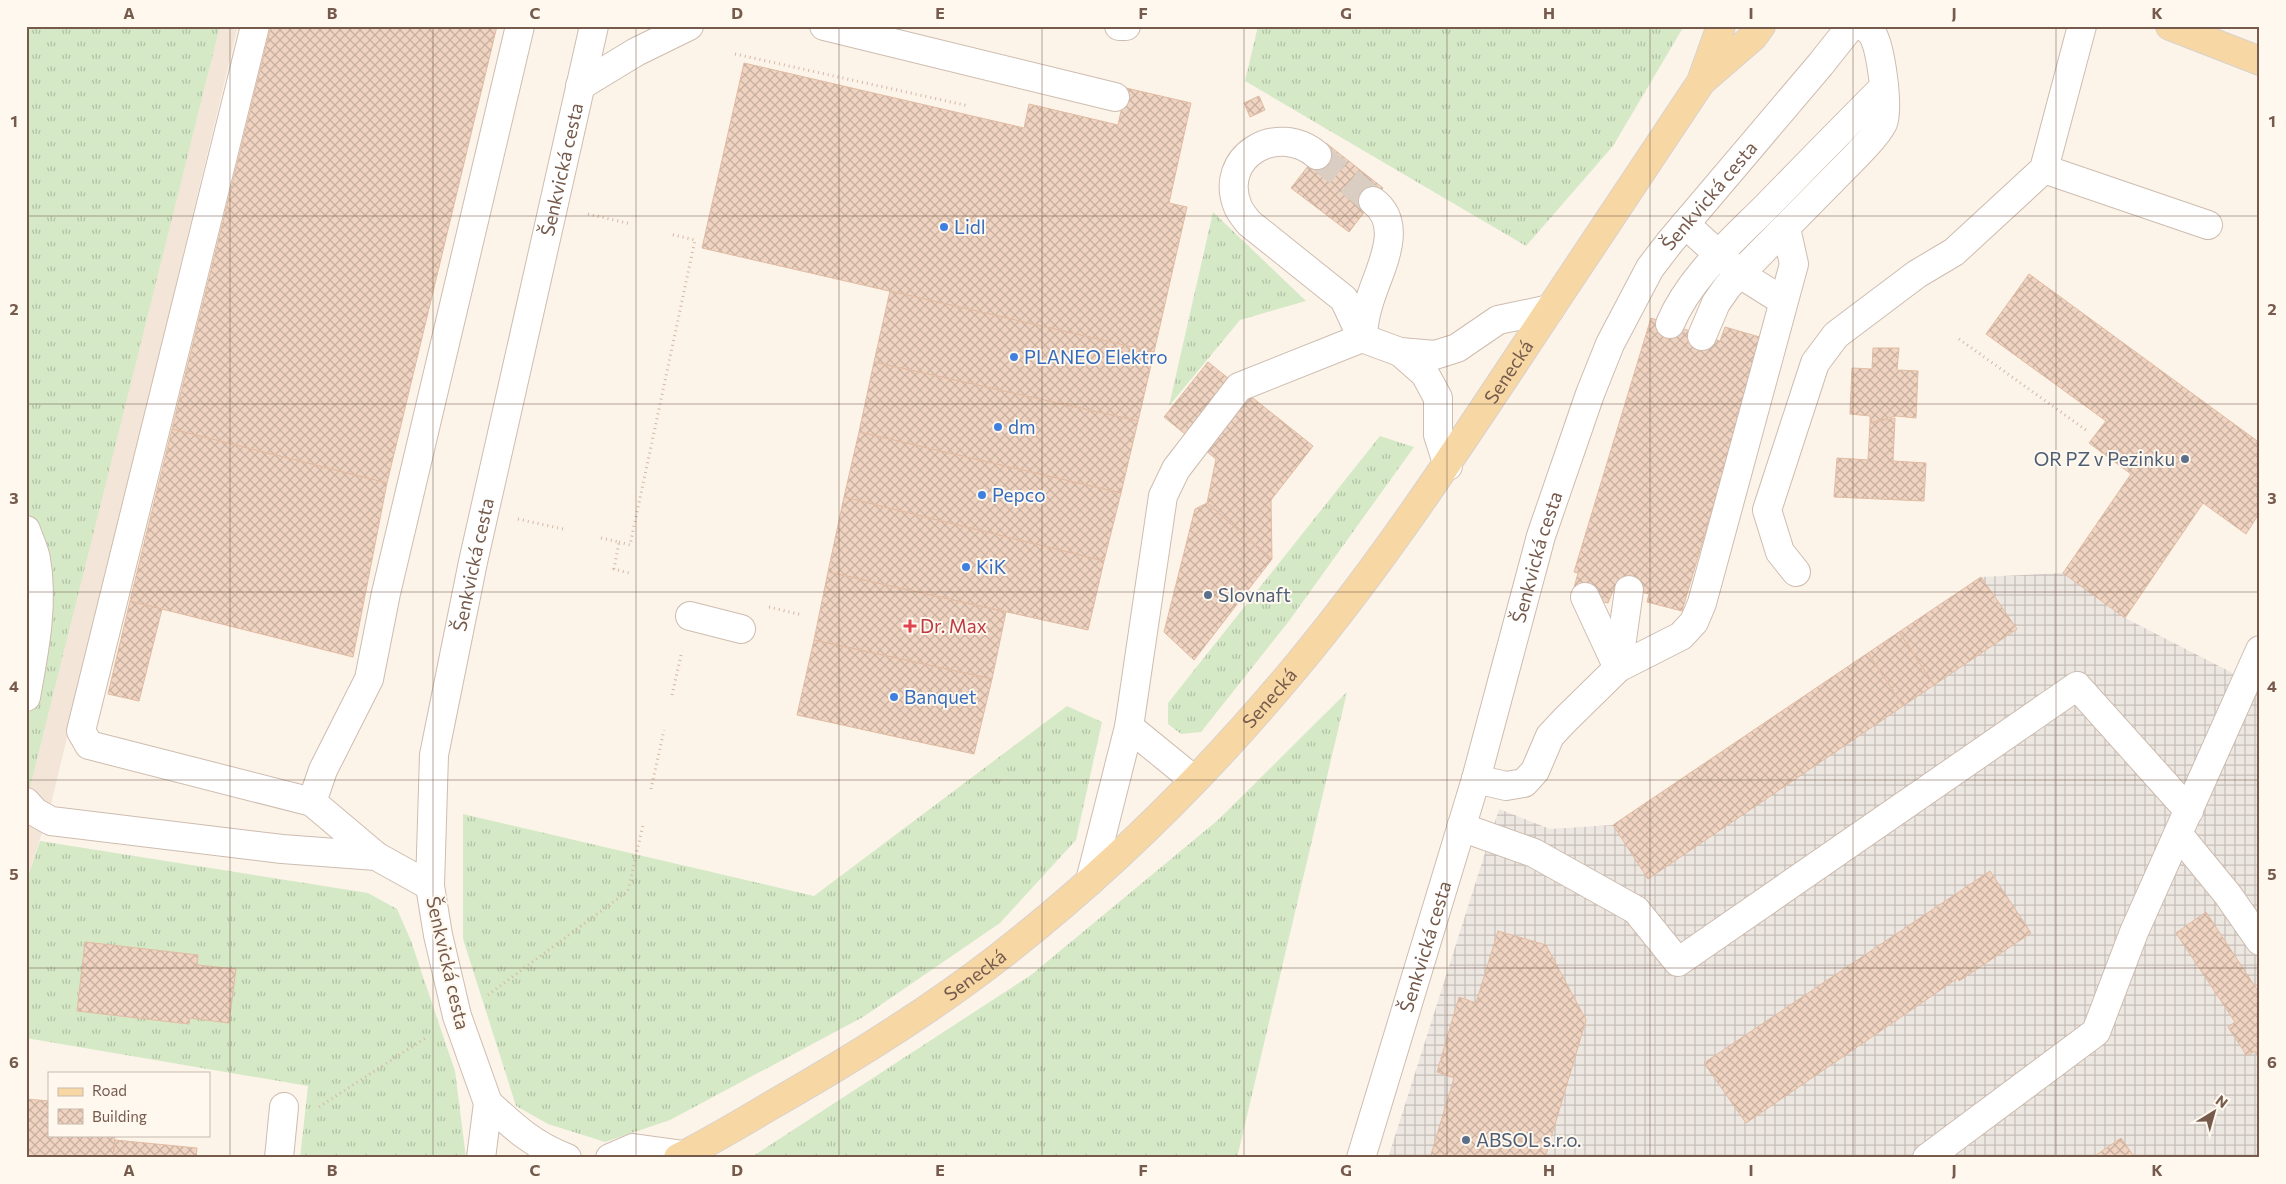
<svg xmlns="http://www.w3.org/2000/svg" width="2286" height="1184" font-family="Commissioner,sans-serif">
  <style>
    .residential { fill: #f3e6d8 }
    .industrial { fill: url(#industrial-grid) }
    .grass { fill: url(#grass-tufts) }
    .building { fill: url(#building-cross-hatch); stroke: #e2bba2 }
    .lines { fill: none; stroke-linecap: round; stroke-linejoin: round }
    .minor-tunnel { stroke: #dacec2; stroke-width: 28; stroke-dasharray: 28 14; stroke-linecap: butt }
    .minor-casing { stroke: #cebcaf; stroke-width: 30 }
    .major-casing { stroke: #d9d1cd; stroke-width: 30 }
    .path { stroke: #d6b7a4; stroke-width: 3; stroke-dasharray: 1 4; stroke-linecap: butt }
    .minor { stroke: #fff; stroke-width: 28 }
    .major { stroke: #f7d8a5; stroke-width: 28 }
    .grid { fill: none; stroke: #765b4d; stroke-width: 1; stroke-opacity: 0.55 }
    .shop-dot { fill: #3f7fe0; stroke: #fef8ef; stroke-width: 2 }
    .service-dot { fill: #5c6f8a; stroke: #fef8ef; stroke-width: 2 }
    .health-dot { fill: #e0444e; stroke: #fef8ef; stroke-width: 2 }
    .labels { text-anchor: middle; stroke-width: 4; stroke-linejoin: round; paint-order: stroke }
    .street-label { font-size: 19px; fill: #765b4d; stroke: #fef8ef }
    .shop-label { font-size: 19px; fill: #366cbe; stroke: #fef8ef; text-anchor: start }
    .service-label { font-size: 19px; fill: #4e5e75; stroke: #fef8ef; text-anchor: start }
    .health-label { font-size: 19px; fill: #be3a42; stroke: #fef8ef; text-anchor: start }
    .neatline { fill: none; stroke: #765b4d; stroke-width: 2 }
    .grid-label { font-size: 16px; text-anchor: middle; font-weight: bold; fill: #765b4d }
  </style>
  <defs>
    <pattern id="industrial-grid" width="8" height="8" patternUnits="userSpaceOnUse" patternTransform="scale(1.25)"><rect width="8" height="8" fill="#ede7e2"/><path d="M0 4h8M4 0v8" fill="none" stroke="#c5beb9"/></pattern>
    <pattern id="grass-tufts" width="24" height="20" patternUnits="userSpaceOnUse" patternTransform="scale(1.25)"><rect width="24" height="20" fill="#d5e9c7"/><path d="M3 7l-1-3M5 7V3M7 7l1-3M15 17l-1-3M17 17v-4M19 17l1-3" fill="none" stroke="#b1c0a4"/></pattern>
    <pattern id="building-cross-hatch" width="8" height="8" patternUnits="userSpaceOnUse" patternTransform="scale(1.25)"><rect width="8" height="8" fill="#f0d4c1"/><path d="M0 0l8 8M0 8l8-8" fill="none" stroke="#c7af9f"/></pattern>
  </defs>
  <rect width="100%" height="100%" fill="#fcf4e9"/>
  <polygon class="residential" points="26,26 238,26 50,808 26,882"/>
  <polygon class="industrial" points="2063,573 2125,618 2260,687 2260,1158 1388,1158 1499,809 1550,829 1613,825 1981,577"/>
  <g class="grass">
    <polygon points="26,26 220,26 26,803"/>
    <polygon points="1258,26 1684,26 1613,146 1526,246 1245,81"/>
    <polygon points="1213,212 1306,301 1240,320 1169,406"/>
    <polygon points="1380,436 1414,447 1289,621 1201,732 1181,734 1168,724 1168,703"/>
    <polygon points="1347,692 1237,1158 750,1158 1031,975 1218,820"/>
    <polygon points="1067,706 1102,722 1076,840 1000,923 863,1017 670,1120 605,1142 548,1124 516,1106 463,939 463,814 814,896"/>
    <polygon points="40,841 368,893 397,909 411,941 455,1071 466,1158 300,1158 308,1086 26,1038 26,882"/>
  </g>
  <g class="building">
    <polygon points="271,26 497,26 387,483 172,429"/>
    <polygon points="744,63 1024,128 1029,104 1118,125 1126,88 1191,103 1169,203 1187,207 1154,352 702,248"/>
    <polygon points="1259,96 1265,110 1250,117 1244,103"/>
    <polygon points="1326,143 1383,188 1349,232 1291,188"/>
    <polygon points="2029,274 2260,443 2260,512 2246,534 2203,503 2125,618 2063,573 2131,474 2089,443 2106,421 1986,334"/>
    <polygon points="890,291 1154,352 1138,421 874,362"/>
    <polygon points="1651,318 1720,341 1725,327 1763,338 1682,611 1647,602 1649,594 1615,586 1608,603 1572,595 1578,573 1574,572"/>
    <polygon points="1873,348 1899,348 1897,370 1918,371 1916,418 1896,416 1870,423 1870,416 1850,414 1852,368 1872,369"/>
    <polygon points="874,362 1138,421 1121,493 859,432"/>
    <polygon points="1208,362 1313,446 1271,500 1272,559 1207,503 1216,459 1164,417"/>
    <polygon points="1895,418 1893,461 1926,463 1924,501 1834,497 1837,458 1868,460 1870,423"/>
    <polygon points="172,429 387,483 353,657 130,601"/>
    <polygon points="859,432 1121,493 1104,561 844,497"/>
    <polygon points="844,497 1104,561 1088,630 828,572"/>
    <polygon points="1207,503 1272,559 1194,660 1164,632 1195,509"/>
    <polygon points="828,572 1006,612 992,679 814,640"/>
    <polygon points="1981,577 2017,629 1934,685 1899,632"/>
    <polygon points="130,601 162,609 139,701 108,694"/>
    <polygon points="1899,632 1934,685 1903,706 1868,653"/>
    <polygon points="814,640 992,679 974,754 797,715"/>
    <polygon points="1868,653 1903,706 1648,879 1613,825"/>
    <polygon points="1990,871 2031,933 1959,981 1958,978 1746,1123 1704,1063"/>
    <polygon points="2206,912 2260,994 2260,1059 2255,1051 2247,1056 2228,1027 2235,1022 2176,933"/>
    <polygon points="1498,931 1546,945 1586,1020 1545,1158 1430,1158 1454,1078 1437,1072 1459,997 1476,1003"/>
    <polygon points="85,942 198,955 197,965 236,969 229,1023 190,1018 189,1024 77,1011"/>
    <polygon points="26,1099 49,1101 49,1135 115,1135 113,1158 26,1158"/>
    <polygon points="2121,1138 2135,1158 2092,1158"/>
    <polygon points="115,1140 197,1148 196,1158 113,1158"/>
  </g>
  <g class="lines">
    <polyline class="minor-tunnel" points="1317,155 1373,201"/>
    <defs>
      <g id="minor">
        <polyline points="255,26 81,731 89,745 312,802 376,856 430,886"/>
        <polyline points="824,26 1115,97"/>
        <polyline points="1119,26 1126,26"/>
        <polyline points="580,86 636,52 689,26"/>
        <path d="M1317,155C1277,121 1217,157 1238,207C1240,212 1245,218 1249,223L1344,299L1362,338C1364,326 1365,314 1369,303C1377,273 1407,226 1373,201"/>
        <polyline points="2044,169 2208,225"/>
        <polyline points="1685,224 1740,274 1783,301"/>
        <path d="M1670,324C1689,278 1731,242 1766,207C1805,167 1844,127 1884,87"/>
        <path d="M1702,336L1716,303L1728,286L1858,154C1867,144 1877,135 1883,123C1889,108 1881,50 1873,35C1871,32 1867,29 1865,26"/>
        <polyline points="1400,352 1425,374 1438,398 1438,435 1448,466"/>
        <path d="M26,530C29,539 34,549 36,559C44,604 34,653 26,697"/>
        <polyline points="1796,572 1780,552 1767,510 1815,363 1836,335 1917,274 1954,252 2044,169 2082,26"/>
        <polyline points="1585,597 1618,668"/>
        <polyline points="690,616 741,629"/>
        <polyline points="1618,668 1629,590"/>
        <polyline points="1129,727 1194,780"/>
        <polyline points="1476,779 1506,786 1524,783 1535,771 1550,736 1565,720 1618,668 1681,636 1694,622 1702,603 1794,264 1786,228"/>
        <polyline points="26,802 35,812 51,821 282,849 376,856"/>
        <polyline points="312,802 323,770 369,679 386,593 520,26"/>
        <polyline points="1461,827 1534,853 1636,910 1678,962 2077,686 2189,811"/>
        <polyline points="2179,835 2228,895 2260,941"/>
        <polyline points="1090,881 1129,727 1163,496 1176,469 1239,387 1362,338 1400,352 1435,355 1457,348 1498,320 1550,309"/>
        <path d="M488,1103C514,1127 533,1145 567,1158"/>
        <polyline points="279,1158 284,1107"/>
        <path id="s1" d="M481,1158L488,1103L457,1016L438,935L430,886L434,755L473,562L594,26"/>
        <polyline points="610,1158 633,1148 684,1155"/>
        <path id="s2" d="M1361,1158L1476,779L1541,536L1590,394L1610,344L1650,268L1670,242L1820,65L1851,26"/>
        <polyline points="1927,1158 2096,1032 2134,932 2260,650"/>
      </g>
      <g id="major">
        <polyline points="2170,26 2260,61"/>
        <polyline points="1702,81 1753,37 1761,26"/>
        <path id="s3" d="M678,1158C709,1142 740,1124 770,1106C849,1061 927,1013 999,957C1107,873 1208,773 1296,667C1390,554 1469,431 1550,309C1600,233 1651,158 1701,82L1721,26"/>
      </g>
    </defs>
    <use href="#minor" class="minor-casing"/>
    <use href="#major" class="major-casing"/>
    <g class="path">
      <polyline points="735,54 969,106"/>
      <polyline points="588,214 631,224"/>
      <polyline points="1959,339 2086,430"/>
      <polyline points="518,519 563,529"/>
      <polyline points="601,538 619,542 614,569 629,573"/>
      <polyline points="619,542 630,545 695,240 670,234"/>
      <polyline points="769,607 802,615"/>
      <polyline points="672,695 682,651"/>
      <polyline points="651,789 664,730"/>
      <polyline points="488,995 628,891 643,825"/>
      <polyline points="319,1107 427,1037"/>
    </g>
    <use href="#minor" class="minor"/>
    <use href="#major" class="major"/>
  </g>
  <path class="grid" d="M230,26V1158M433,26V1158M636,26V1158M839,26V1158M1042,26V1158M1244,26V1158M1447,26V1158M1650,26V1158M1853,26V1158M2056,26V1158M26,216H2260M26,404H2260M26,592H2260M26,780H2260M26,968H2260"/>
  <g class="shop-dot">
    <circle cx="944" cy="227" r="5"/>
    <circle cx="1014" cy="357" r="5"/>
    <circle cx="998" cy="427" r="5"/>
    <circle cx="982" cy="495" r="5"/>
    <circle cx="966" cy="567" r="5"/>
    <circle cx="894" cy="697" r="5"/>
  </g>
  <g class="service-dot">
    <circle cx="2185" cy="459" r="5"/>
    <circle cx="1208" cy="595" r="5"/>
    <circle cx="1466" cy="1140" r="5"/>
  </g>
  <path class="health-dot" d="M907.5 618.5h5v5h5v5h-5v5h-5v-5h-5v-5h5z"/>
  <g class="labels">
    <g class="street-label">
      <text dy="7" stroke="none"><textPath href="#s1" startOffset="1011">Šenkvická cesta</textPath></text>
      <text dy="7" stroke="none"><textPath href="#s2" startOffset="1031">Šenkvická cesta</textPath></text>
      <text dy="7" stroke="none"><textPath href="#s3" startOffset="1159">Senecká</textPath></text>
      <text dy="7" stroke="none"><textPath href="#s2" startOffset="626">Šenkvická cesta</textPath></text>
      <text dy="7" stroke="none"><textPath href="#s1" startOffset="606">Šenkvická cesta</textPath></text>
      <text dy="7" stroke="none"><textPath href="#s3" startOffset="754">Senecká</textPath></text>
      <text dy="7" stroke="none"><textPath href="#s2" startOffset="221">Šenkvická cesta</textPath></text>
      <text transform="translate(448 963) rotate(77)" y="7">Šenkvická cesta</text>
      <text dy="7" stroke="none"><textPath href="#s3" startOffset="349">Senecká</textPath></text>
    </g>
    <g class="shop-label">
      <text x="954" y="234">Lidl</text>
      <text x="1024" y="364">PLANEO Elektro</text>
      <text x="1008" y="434">dm</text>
      <text x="992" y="502">Pepco</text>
      <text x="976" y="574">KiK</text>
      <text x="904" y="704">Banquet</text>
    </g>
    <g class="service-label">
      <text x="2175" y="466" text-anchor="end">OR PZ v Pezinku</text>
      <text x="1218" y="602">Slovnaft</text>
      <text x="1476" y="1147">ABSOL s.r.o.</text>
    </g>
    <g class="health-label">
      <text x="920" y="633">Dr. Max</text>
    </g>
  </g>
  <rect width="2286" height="1184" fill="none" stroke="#fef8ef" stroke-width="55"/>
  <rect x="48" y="1072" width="162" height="65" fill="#fef8ef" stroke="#c8b9ae"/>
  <rect x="58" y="1088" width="25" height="8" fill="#f7d8a5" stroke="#c8b9ae"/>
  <text x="92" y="1096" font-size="15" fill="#765b4d">Road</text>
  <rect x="58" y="1109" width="25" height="15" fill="url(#building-cross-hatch)" stroke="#c8b9ae"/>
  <text x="92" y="1122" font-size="15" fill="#765b4d">Building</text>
  <g transform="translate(2214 1112) rotate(37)" stroke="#fef8ef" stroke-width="4" paint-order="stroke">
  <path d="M0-4L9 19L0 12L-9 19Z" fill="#765b4d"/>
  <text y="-8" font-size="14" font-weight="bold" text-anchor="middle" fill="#765b4d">N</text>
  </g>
  <rect x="28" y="28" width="2230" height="1128" class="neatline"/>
  <g class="grid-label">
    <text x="129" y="19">A</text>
    <text x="332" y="19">B</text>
    <text x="535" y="19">C</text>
    <text x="737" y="19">D</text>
    <text x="940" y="19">E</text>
    <text x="1143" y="19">F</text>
    <text x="1346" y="19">G</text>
    <text x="1549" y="19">H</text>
    <text x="1751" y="19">I</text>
    <text x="1954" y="19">J</text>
    <text x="2157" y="19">K</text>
    <text x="14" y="127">1</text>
    <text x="2272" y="127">1</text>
    <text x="14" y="315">2</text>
    <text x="2272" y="315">2</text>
    <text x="14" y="504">3</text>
    <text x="2272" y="504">3</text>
    <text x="14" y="692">4</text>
    <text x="2272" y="692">4</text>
    <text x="14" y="880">5</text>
    <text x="2272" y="880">5</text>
    <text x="14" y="1068">6</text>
    <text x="2272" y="1068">6</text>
    <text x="129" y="1176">A</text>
    <text x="332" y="1176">B</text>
    <text x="535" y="1176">C</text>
    <text x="737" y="1176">D</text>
    <text x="940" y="1176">E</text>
    <text x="1143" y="1176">F</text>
    <text x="1346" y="1176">G</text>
    <text x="1549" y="1176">H</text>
    <text x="1751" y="1176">I</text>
    <text x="1954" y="1176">J</text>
    <text x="2157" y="1176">K</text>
  </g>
</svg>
